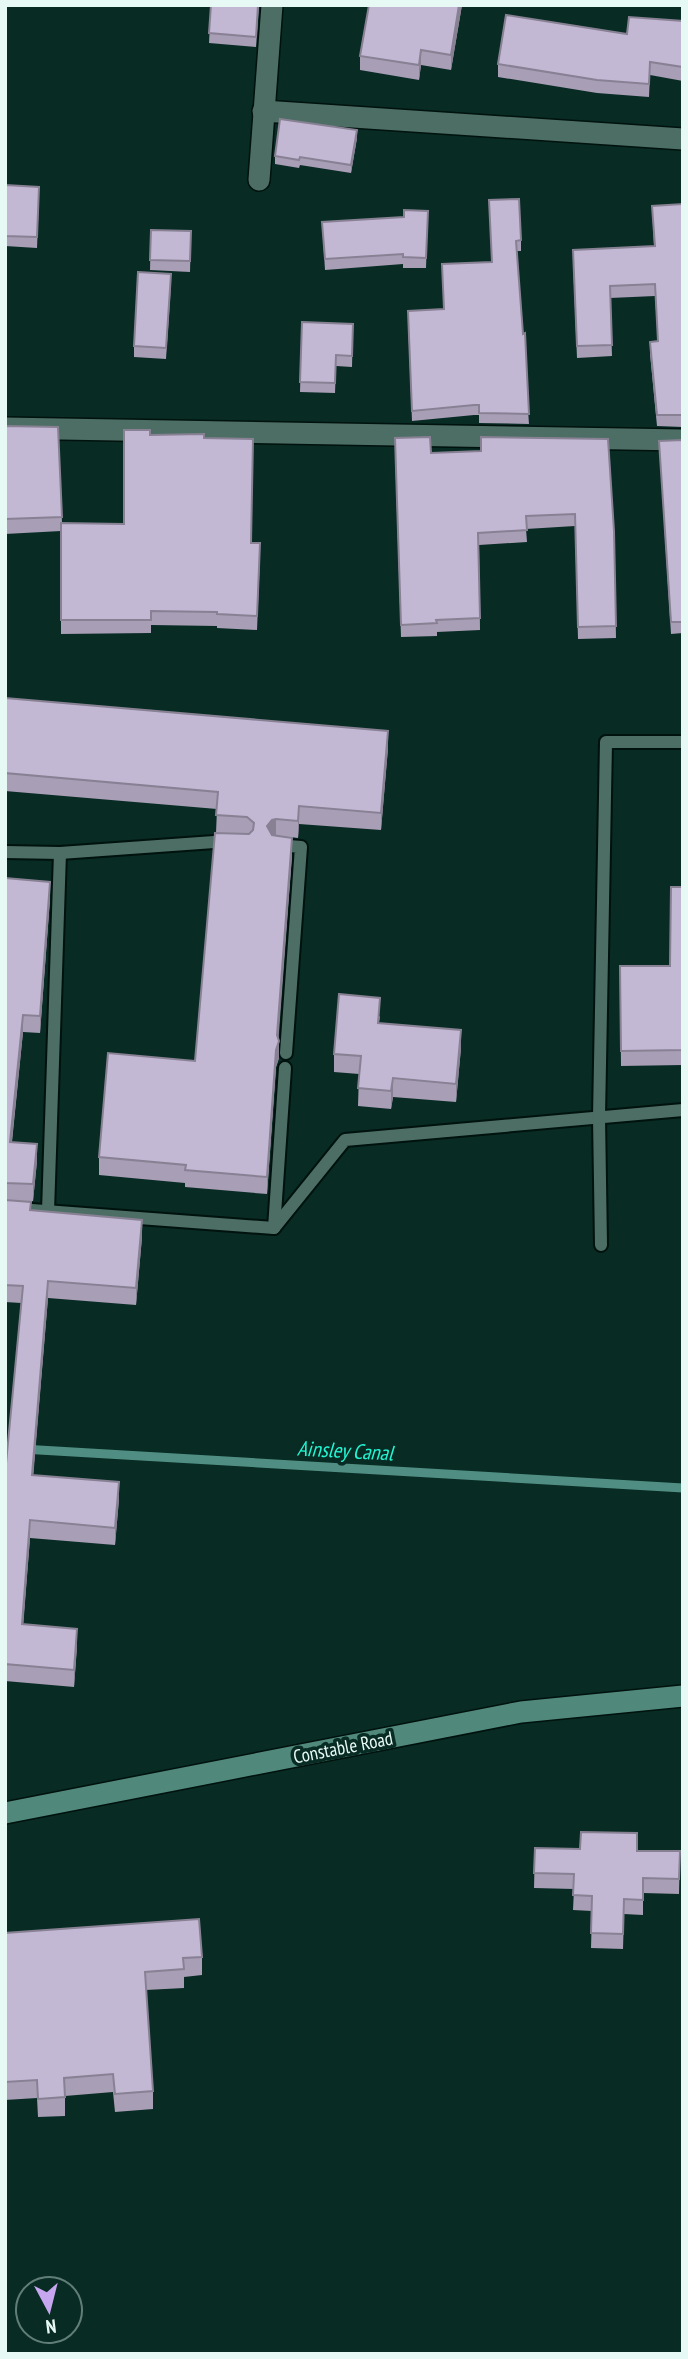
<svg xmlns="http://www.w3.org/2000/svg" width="688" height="2359" font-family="'PT Sans Narrow',sans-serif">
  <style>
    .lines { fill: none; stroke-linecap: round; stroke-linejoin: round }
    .stream { stroke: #508e83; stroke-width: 9 }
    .lane-casing { stroke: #00120d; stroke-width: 16 }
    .street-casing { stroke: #00120d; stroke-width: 24 }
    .secondary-casing { stroke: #00120d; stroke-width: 24 }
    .lane { stroke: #4c6e65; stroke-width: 12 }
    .street { stroke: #4c6e65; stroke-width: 21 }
    .secondary { stroke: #50897c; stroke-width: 21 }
    .wall { fill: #a89eb6 }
    .shaded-wall { fill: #888194 }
    .building { fill: #c3b8d4; stroke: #888194; stroke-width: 2 }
    .labels { text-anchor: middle; stroke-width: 7; stroke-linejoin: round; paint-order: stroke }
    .street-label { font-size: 19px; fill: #e7f9f4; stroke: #082b24 }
    .water-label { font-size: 21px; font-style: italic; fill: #23f5d3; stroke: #082b24 }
  </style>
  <rect width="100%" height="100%" fill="#082b24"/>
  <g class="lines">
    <polyline class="stream" points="5,1448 683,1488"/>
    <defs>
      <g id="lane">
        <polyline points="277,845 301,847 286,1053"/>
        <polyline points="5,852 60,853 228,841"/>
        <polyline points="5,1208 274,1228"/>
        <polyline points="48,1211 60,853"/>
        <polyline points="274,1228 345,1140 683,1110"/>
        <polyline points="274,1228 285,1068"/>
        <polyline points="601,1245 599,1117 606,742 683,742"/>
      </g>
      <g id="street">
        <polyline points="263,111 683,139"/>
        <polyline points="259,180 272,5"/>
        <polyline points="5,428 683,440"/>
      </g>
      <polyline id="secondary" points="5,1813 521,1712 683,1696"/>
    </defs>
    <use href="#lane" class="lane-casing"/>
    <use href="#street" class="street-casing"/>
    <use href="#secondary" class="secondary-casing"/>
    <use href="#lane" class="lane"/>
    <use href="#street" class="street"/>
    <use href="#secondary" class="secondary"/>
  </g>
  <g class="wall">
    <polygon points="211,5 259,5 256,47 209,43"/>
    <polygon points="369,5 462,5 451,70 421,65 419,80 360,70 360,56"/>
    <polygon points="683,21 683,81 650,75 649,97 597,93 498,77 498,64"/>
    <polygon points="357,138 351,173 300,165 299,168 275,164 275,156"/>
    <polygon points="5,185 39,197 37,248 5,246"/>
    <polygon points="489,200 521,240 521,251 517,251 529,424 479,423 479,415 474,415 412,421 408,321 444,309 492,262"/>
    <polygon points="683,204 683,427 657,426 650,354 650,342 658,341 655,296 610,298 612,356 577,358 573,262 654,246 652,206"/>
    <polygon points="428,211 426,268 403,268 403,264 325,270 322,222 404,217"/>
    <polygon points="151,230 191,231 190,272 150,270"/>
    <polygon points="171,285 166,359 134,357 134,346"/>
    <polygon points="302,322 353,324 352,367 336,366 335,393 300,392"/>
    <polygon points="5,426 58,427 62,523 124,524 150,435 204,438 252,543 260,557 257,630 217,628 217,626 151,625 151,633 61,634 61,531 5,534"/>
    <polygon points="481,437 614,531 616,638 578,639 575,526 526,529 527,542 479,545 480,630 437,632 437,636 401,637 395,451 431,453 481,451"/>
    <polygon points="683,440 683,633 671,634 659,441"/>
    <polygon points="5,698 388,748 381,830 299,824 298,838 290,837 292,855 278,1038 279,1058 276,1067 267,1194 185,1187 185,1183 99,1175 99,1157 195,1061 216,833 217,809 5,791"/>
    <polygon points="5,878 50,899 40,1033 23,1032 12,1142 37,1161 33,1201 18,1201 31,1210 142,1237 136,1305 48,1298 33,1475 119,1499 115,1545 30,1538 23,1625 77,1646 74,1687 5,1681 5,1474 21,1303 5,1302"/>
    <polygon points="683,887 683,1065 621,1066 620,966 670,966"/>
    <polygon points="380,1016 379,1023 461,1048 456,1102 393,1097 391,1109 358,1106 359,1074 334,1072 334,1054"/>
    <polygon points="535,1848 680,1851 679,1894 643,1893 643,1915 624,1914 623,1949 591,1948 592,1911 573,1910 574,1889 534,1888"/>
    <polygon points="5,1933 202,1957 202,1975 184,1977 184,1988 146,1990 153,2091 153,2109 115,2112 113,2092 65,2096 65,2116 38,2117 37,2098 5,2100"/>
  </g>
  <g class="shaded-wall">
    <polygon points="459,5 462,5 451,70 451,55"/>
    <polygon points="421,50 421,65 419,80 419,65"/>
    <polygon points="357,130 357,138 351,173 351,165"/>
    <polygon points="388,731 388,748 381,830 381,813"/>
    <polygon points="299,806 299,824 298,838 298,821"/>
    <polygon points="276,819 276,836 272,837 267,826 272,820"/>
    <polygon points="292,838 292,855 278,1045 279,1041 279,1058 276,1067 267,1194 267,1177"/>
    <polygon points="50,882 50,899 40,1033 40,1016"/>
    <polygon points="23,1015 23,1032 10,1159 10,1142"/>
    <polygon points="461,1030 461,1048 456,1102 456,1084"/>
    <polygon points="393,1078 393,1097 391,1109 391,1091"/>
    <polygon points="37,1144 37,1161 33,1201 33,1184"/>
    <polygon points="142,1220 142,1237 136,1305 136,1288"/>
    <polygon points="48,1281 48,1298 32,1492 32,1475"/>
    <polygon points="119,1482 119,1499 115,1545 115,1528"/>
    <polygon points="30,1520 30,1538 22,1642 22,1624"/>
    <polygon points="77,1629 77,1646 74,1687 74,1670"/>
  </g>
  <g class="building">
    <polygon points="211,5 258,5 256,37 209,33"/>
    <polygon points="369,5 459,5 451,55 421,50 419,65 360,56"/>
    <polygon points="506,15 627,34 629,17 683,21 683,67 650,62 649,84 597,80 498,64"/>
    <polygon points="280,119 357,130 351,165 300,157 299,160 275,156"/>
    <polygon points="5,185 39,187 37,237 5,236"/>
    <polygon points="519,199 521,240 516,241 523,334 525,333 529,414 479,413 479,405 474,405 412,411 408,311 444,309 442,264 492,262 489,200"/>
    <polygon points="683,204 683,415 657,415 650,342 658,341 655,284 610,286 612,345 577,346 573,250 655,246 652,206"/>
    <polygon points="404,210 428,211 426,258 403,257 403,254 325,259 322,222 404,217"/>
    <polygon points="151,230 191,231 190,261 150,260"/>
    <polygon points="138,272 171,274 166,348 134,346"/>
    <polygon points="302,322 353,324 352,356 336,355 335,383 300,382"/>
    <polygon points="5,426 58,427 62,517 5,519"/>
    <polygon points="124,430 150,430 150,435 204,434 204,438 253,439 251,543 260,543 257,616 217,614 217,612 151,611 151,620 61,620 61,523 124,524"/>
    <polygon points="430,437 431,453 481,451 481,437 608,439 614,531 616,626 578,627 575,514 526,516 527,530 478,533 480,618 436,620 437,623 401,625 395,438"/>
    <polygon points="683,440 683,622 671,622 659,441"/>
    <polygon points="5,698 388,731 381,813 299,806 298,821 276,819 272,820 267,826 272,835 292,838 277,1035 279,1041 276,1050 267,1177 185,1170 186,1165 99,1157 108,1053 195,1061 215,833 249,834 253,830 254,823 247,817 216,815 218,792 5,773"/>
    <polygon points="5,878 50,882 40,1016 23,1015 10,1142 37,1144 33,1184 5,1183"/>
    <polygon points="671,887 683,887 683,1050 621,1051 620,966 670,966"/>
    <polygon points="339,994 380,998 378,1023 461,1030 456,1084 393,1078 391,1091 358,1088 361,1056 334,1054"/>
    <polygon points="5,1200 31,1202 30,1210 142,1220 136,1288 48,1281 32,1475 119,1482 115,1528 30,1520 22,1624 77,1629 74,1670 5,1664 5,1474 23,1286 5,1285"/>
    <polygon points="581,1832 637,1833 637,1851 680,1851 679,1879 643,1878 643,1900 624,1899 623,1934 591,1933 592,1896 573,1895 574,1874 534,1873 535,1848 580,1849"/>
    <polygon points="199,1919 202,1957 183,1958 184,1969 145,1972 153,2091 115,2094 113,2074 64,2078 65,2097 38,2099 37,2080 5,2082 5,1933"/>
  </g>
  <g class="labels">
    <g class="street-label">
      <text transform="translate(343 1747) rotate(-11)" y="7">Constable Road</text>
    </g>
    <g class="water-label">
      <text transform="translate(345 1451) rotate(3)" y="7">Ainsley Canal</text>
    </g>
  </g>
  <rect width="688" height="2359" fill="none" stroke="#e7f9f4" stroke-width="14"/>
  <g transform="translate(49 2310) rotate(173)"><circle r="33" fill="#082b24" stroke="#617d77" stroke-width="2"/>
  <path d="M0-5L12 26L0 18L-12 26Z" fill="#c7a6f0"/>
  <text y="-10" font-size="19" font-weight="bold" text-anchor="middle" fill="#e7f9f4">N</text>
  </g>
</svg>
